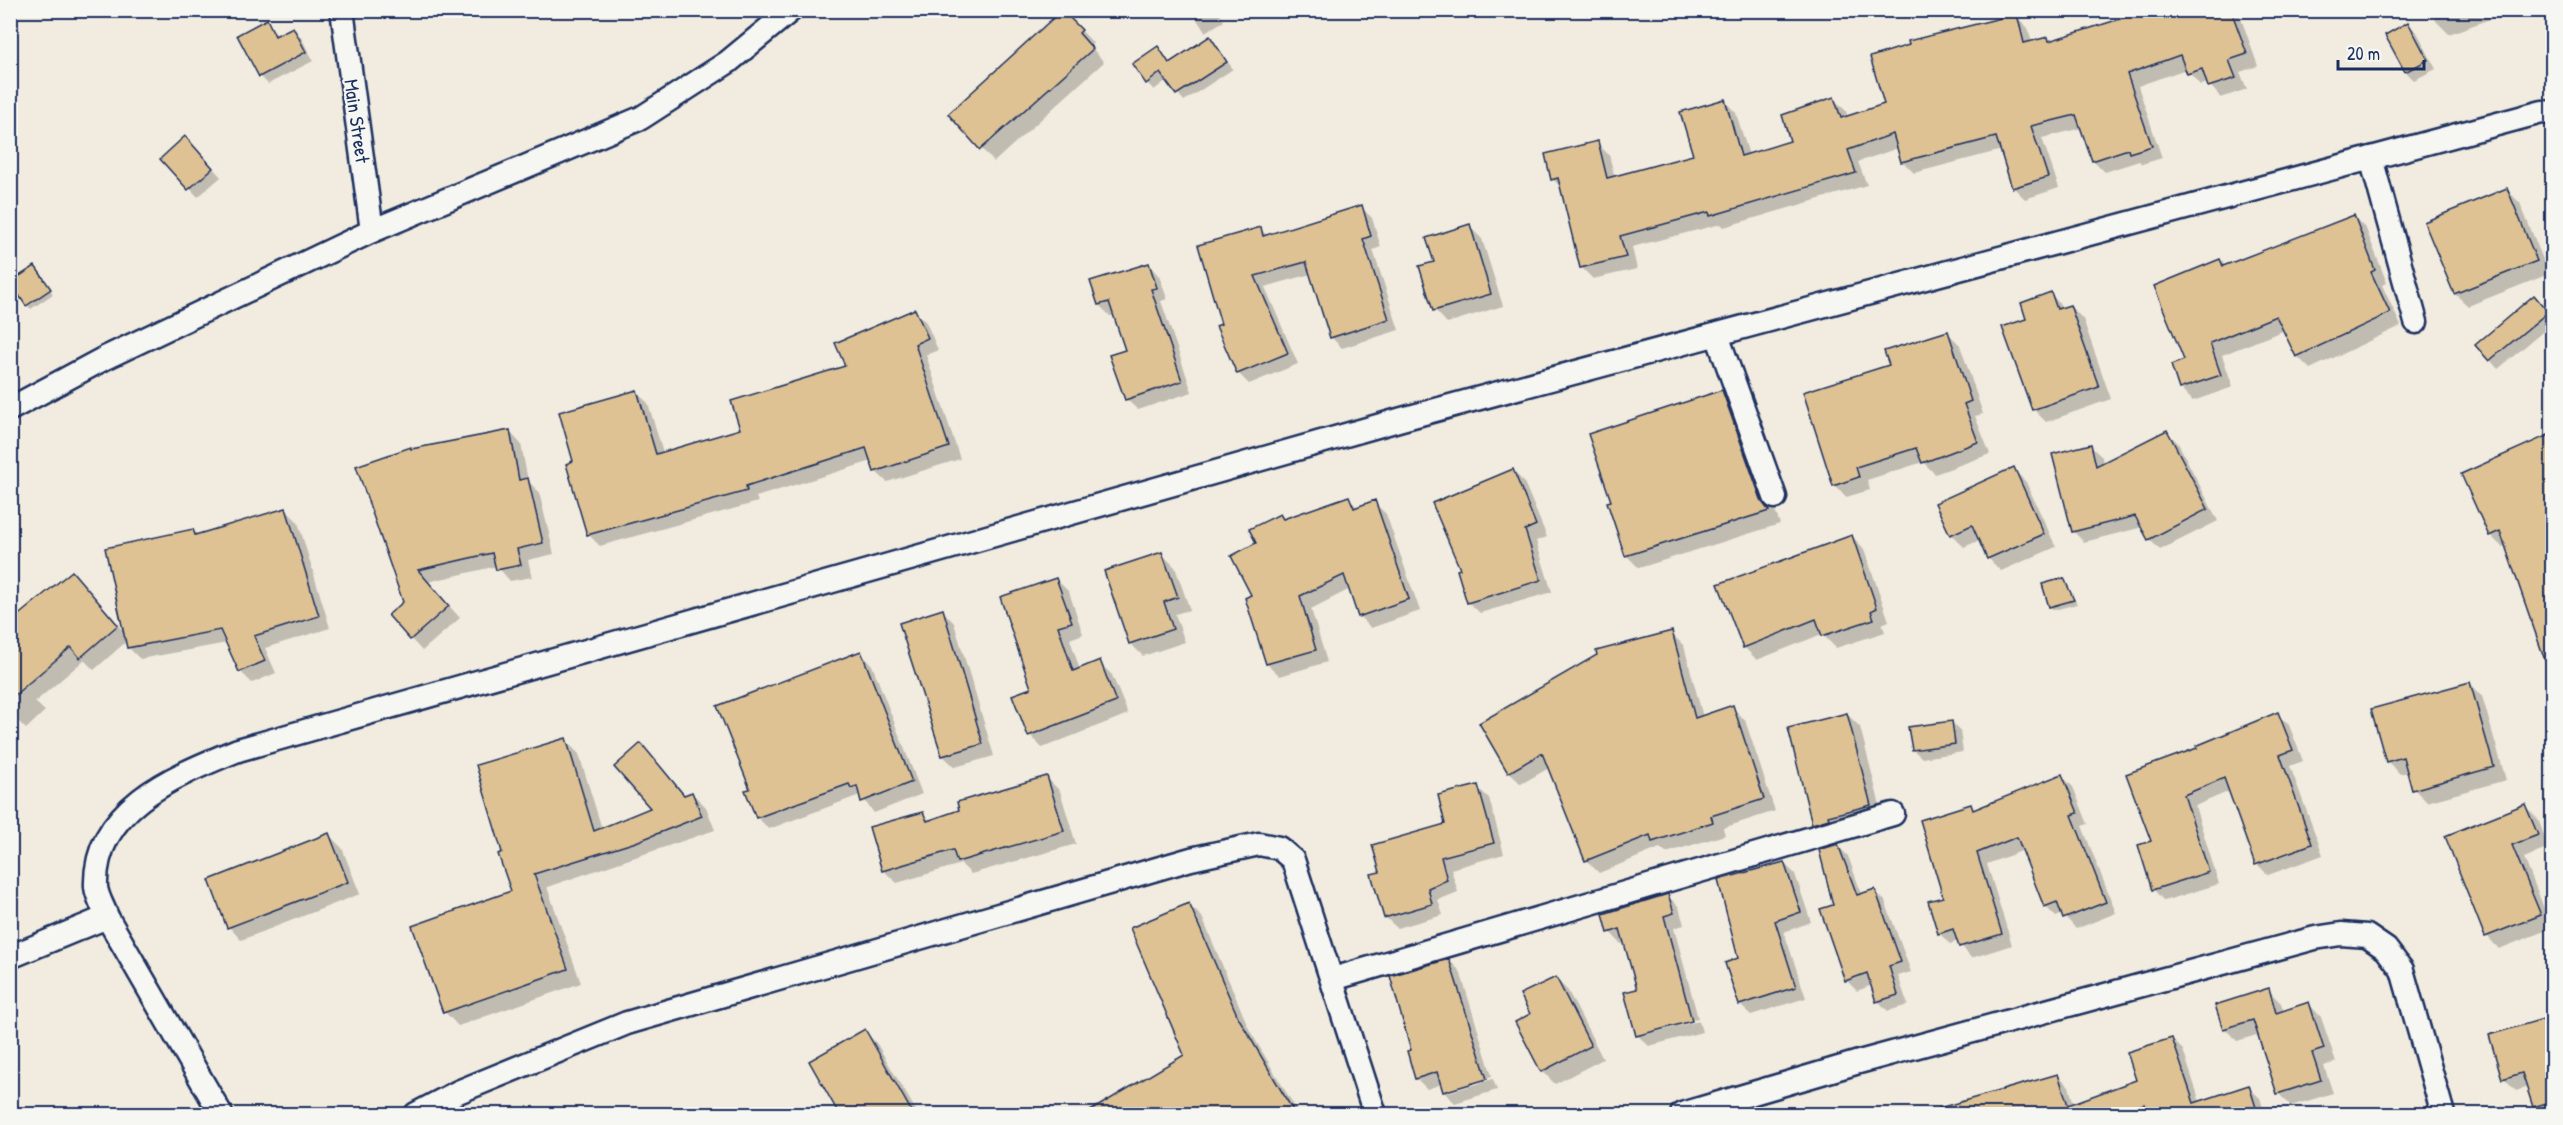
<svg xmlns="http://www.w3.org/2000/svg" width="2563" height="1125" font-family="'Patrick Hand',sans-serif">
  <style>
    .shadow { fill: #0003 }
    .building { fill: #dfc293; stroke: #1b2f5e; stroke-width: 1.5 }
    .lines { fill: none; stroke-linecap: round; stroke-linejoin: round }
    .street-casing { stroke: #1b2f5e; stroke-width: 27 }
    .street { stroke: #f6f6f2; stroke-width: 22 }
    .labels { text-anchor: middle; stroke-width: 4.5; stroke-linejoin: round; paint-order: stroke }
    .street-label { font-size: 20px; fill: #1b2f5e; stroke: #f6f6f2 }
  </style>
  <rect width="100%" height="100%" fill="#f1ecdf"/>
  <filter id="ink" filterUnits="userSpaceOnUse"><feTurbulence type="fractalNoise" baseFrequency=".0167" numOctaves="2"/><feDisplacementMap in="SourceGraphic" scale="12" xChannelSelector="R" yChannelSelector="G"/><feConvolveMatrix kernelMatrix="1 2 1 2 8 2 1 2 1" color-interpolation-filters="sRGB"/></filter>
  <g filter="url(#ink)">
    <g class="shadow">
      <polygon points="1191,10 1217,10 1224,21 1205,32"/>
      <polygon points="2153,10 2238,10 2258,66 2240,72 2247,89 2221,98 2208,83 2200,85 2186,69 2138,86 2162,158 2142,164 2139,161 2105,172 2093,160 2082,128 2042,138 2059,188 2025,199 2013,187 2002,150 1914,173 1902,161 1898,148 1858,162 1867,185 1724,227 1721,224 1632,247 1637,269 1593,279 1581,267 1562,189 1553,179 1597,143 1609,155 1615,178 1695,156 1725,101 1736,113 1749,155 1792,142 1834,99 1846,111 1848,118 1885,105 2016,16 2028,28 2032,43 2048,39 2051,42"/>
      <polygon points="2432,10 2487,10 2490,19 2449,34 2436,21"/>
      <polygon points="1063,11 1093,43 1090,46 1104,62 994,162 950,114"/>
      <polygon points="267,21 278,36 293,28 301,37 313,61 268,84 260,76"/>
      <polygon points="2408,24 2417,32 2436,69 2414,80 2406,72"/>
      <polygon points="1210,38 1233,69 1184,101 1167,80 1154,90 1147,83 1157,48 1170,64"/>
      <polygon points="193,146 221,177 198,197 162,159"/>
      <polygon points="2507,190 2520,203 2549,274 2468,306 2455,294"/>
      <polygon points="1361,207 1372,218 1381,247 1373,250 1399,330 1342,348 1331,337 1311,274 1265,287 1298,364 1249,384 1238,373 1260,229 1268,236"/>
      <polygon points="2354,217 2366,229 2387,283 2382,285 2401,326 2310,369 2297,356 2285,330 2222,355 2233,387 2193,401 2180,388 2186,361 2220,261 2226,267"/>
      <polygon points="1469,226 1482,239 1503,306 1447,323 1435,310 1435,263"/>
      <polygon points="1149,265 1160,277 1167,299 1161,301 1192,392 1138,410 1126,399 1126,351 1115,315 1110,316 1099,305"/>
      <polygon points="39,272 53,294 31,309 27,305"/>
      <polygon points="2051,294 2064,309 2070,306 2083,319 2111,399 2046,422 2033,409 2028,320"/>
      <polygon points="2543,306 2552,318 2552,324 2498,369 2490,360"/>
      <polygon points="914,311 926,322 938,350 926,355 960,459 887,482 875,471 872,461 756,497 758,502 600,546 589,535 568,465 575,463 636,392 648,403 663,453 742,430 847,367"/>
      <polygon points="1947,332 1960,345 1983,414 1975,416 1990,454 1935,474 1923,462 1867,480 1870,490 1846,497 1834,485 1891,366"/>
      <polygon points="1722,392 1735,404 1780,524 1639,568 1626,555"/>
      <polygon points="510,432 521,444 528,481 539,492 554,554 528,560 532,577 510,581 497,566 428,582 460,618 422,651 411,639 405,603 412,450"/>
      <polygon points="2167,432 2178,443 2218,521 2160,550 2149,539 2143,527 2084,542 2073,531 2090,446 2102,457 2103,464"/>
      <polygon points="2552,435 2552,676 2507,545 2502,547 2490,535"/>
      <polygon points="2013,469 2026,482 2056,547 2001,571 1988,558 1980,540 1964,547 1951,534"/>
      <polygon points="1513,471 1524,482 1547,537 1536,541 1552,592 1480,613 1468,602 1462,570"/>
      <polygon points="1348,498 1358,508 1374,502 1386,514 1420,611 1371,628 1359,616 1350,589 1311,609 1327,662 1280,676 1267,664 1253,596 1258,544 1280,515 1284,520"/>
      <polygon points="286,510 298,522 330,628 265,648 276,673 252,683 240,671 227,643 140,659 128,647 127,641 94,670 84,660 35,702 45,711 26,729 10,713 10,624 72,573 125,633 193,530 199,536"/>
      <polygon points="1852,536 1864,549 1889,621 1882,624 1885,632 1836,648 1822,634 1757,660 1744,647"/>
      <polygon points="1162,554 1175,567 1190,610 1175,614 1185,642 1143,656 1130,643"/>
      <polygon points="1056,579 1069,592 1083,634 1070,639 1080,670 1099,662 1112,675 1128,714 1042,748 1030,735 1032,689"/>
      <polygon points="2063,579 2077,604 2054,610 2050,607"/>
      <polygon points="943,611 954,623 994,756 955,767 943,756"/>
      <polygon points="1671,633 1684,646 1703,717 1732,707 1745,720 1775,811 1723,828 1725,835 1666,853 1660,848 1599,873 1586,860 1549,768 1521,784 1509,772 1599,656"/>
      <polygon points="861,653 872,665 922,794 874,813 860,795 769,829 757,817 752,790"/>
      <polygon points="2470,683 2482,696 2506,780 2427,802 2414,789 2408,772 2400,774 2387,761"/>
      <polygon points="1847,714 1860,727 1883,817 1826,836 1814,823"/>
      <polygon points="2277,714 2289,725 2303,761 2290,766 2323,855 2268,875 2257,864 2230,791 2195,806 2219,884 2164,901 2153,889 2153,842 2199,749"/>
      <polygon points="1952,722 1960,731 1963,752 1922,758 1913,750"/>
      <polygon points="565,740 579,754 602,829 652,809 654,759 685,796 692,793 706,807 715,830 547,887 581,983 458,1026 445,1012 414,927 513,892 504,853"/>
      <polygon points="2062,776 2073,787 2088,824 2082,826 2116,913 2076,929 2063,914 2056,917 2045,906 2024,850 1987,864 2012,945 1971,958 1958,941 1950,944 1939,933 1945,898 1971,806 1975,811"/>
      <polygon points="1047,778 1060,791 1076,844 971,874 961,864 897,883 884,871 871,828 923,814 931,821"/>
      <polygon points="1477,787 1489,798 1504,854 1451,869 1458,892 1438,900 1443,915 1397,928 1385,917 1382,873 1447,825"/>
      <polygon points="2525,806 2538,819 2549,848 2524,858 2552,928 2499,949 2487,936 2447,837"/>
      <polygon points="329,835 342,848 360,894 241,940 229,927"/>
      <polygon points="1838,846 1848,856 1862,895 1875,891 1885,901 1911,972 1898,976 1908,1005 1888,1011 1878,1001 1872,985 1857,991 1846,980 1835,906"/>
      <polygon points="1784,863 1795,874 1811,922 1784,932 1806,998 1751,1015 1740,1005 1740,959"/>
      <polygon points="1668,896 1679,907 1684,925 1674,928 1698,1018 1643,1032 1643,1035 1699,1021 1702,1032 1649,1046 1637,1035 1639,990 1625,942 1621,944 1610,932"/>
      <polygon points="1189,905 1202,917 1250,1031 1299,1114 1090,1114 1186,1055"/>
      <polygon points="1449,960 1460,971 1492,1076 1449,1089 1449,1092 1493,1079 1497,1090 1455,1103 1444,1092 1442,1084 1427,1089 1416,1078 1413,1051"/>
      <polygon points="1555,978 1568,991 1603,1059 1555,1084 1542,1071 1532,1015"/>
      <polygon points="2268,990 2281,1003 2284,1012 2309,1004 2321,1017 2336,1062 2324,1066 2333,1093 2291,1106 2278,1093 2260,1034 2237,1041 2224,1028"/>
      <polygon points="2552,1017 2552,1114 2542,1114 2534,1106 2528,1087 2516,1091 2504,1078"/>
      <polygon points="865,1031 877,1044 918,1114 837,1114 840,1113"/>
      <polygon points="2172,1039 2183,1050 2200,1102 2248,1087 2260,1098 2265,1114 1930,1114 2058,1075 2069,1086 2074,1105 2138,1081"/>
    </g>
    <g class="building">
      <polygon points="1062,10 1082,30 1079,33 1093,49 980,150 948,114"/>
      <polygon points="2149,10 2231,10 2247,54 2229,60 2236,78 2208,87 2202,69 2187,74 2180,55 2127,74 2152,146 2129,153 2128,149 2092,161 2076,115 2031,126 2048,177 2012,188 1996,137 1901,162 1893,134 1848,150 1856,173 1710,216 1709,212 1620,236 1626,257 1580,268 1558,178 1551,180 1545,154 1598,141 1607,178 1693,155 1680,112 1725,99 1741,156 1790,141 1782,115 1834,97 1841,118 1884,104 1870,57 1909,45 1908,41 2017,14 2024,43 2048,37 2049,41"/>
      <polygon points="267,19 275,36 293,27 306,52 259,77 237,35"/>
      <polygon points="2408,22 2428,60 2405,72 2385,35"/>
      <polygon points="1210,36 1227,62 1176,95 1160,73 1146,84 1132,64 1158,46 1169,63"/>
      <polygon points="185,136 213,168 188,190 160,159"/>
      <polygon points="2507,188 2537,261 2454,294 2424,222"/>
      <polygon points="1362,205 1371,236 1363,239 1389,319 1330,338 1306,262 1255,276 1288,353 1237,374 1216,326 1221,324 1198,245 1261,227 1263,236"/>
      <polygon points="2354,215 2375,270 2371,272 2390,313 2296,357 2276,316 2210,343 2221,375 2179,389 2171,365 2184,360 2154,286 2220,259 2223,266"/>
      <polygon points="1470,224 1491,294 1433,311 1419,266 1434,262 1426,238"/>
      <polygon points="1149,263 1157,288 1151,289 1182,381 1125,400 1109,355 1125,350 1109,302 1098,305 1090,281"/>
      <polygon points="35,266 51,289 26,306 10,282"/>
      <polygon points="2051,292 2057,309 2070,305 2099,387 2032,410 2002,327 2026,319 2021,303"/>
      <polygon points="2534,295 2548,312 2489,361 2475,345"/>
      <polygon points="915,309 928,338 915,344 949,447 874,472 866,448 746,486 747,491 587,535 566,464 573,461 559,412 637,390 656,454 740,429 731,401 845,366 835,343"/>
      <polygon points="1948,331 1971,401 1964,404 1978,442 1922,463 1916,448 1856,467 1859,477 1833,486 1803,392 1889,365 1884,351"/>
      <polygon points="1722,390 1762,502 1769,511 1625,556 1607,502 1611,501 1588,434"/>
      <polygon points="510,430 519,480 528,478 543,543 517,549 521,565 496,570 492,553 418,570 449,606 410,640 388,615 403,602 356,466 411,447 411,449"/>
      <polygon points="2167,430 2208,509 2148,540 2135,516 2072,532 2052,454 2091,444 2096,466"/>
      <polygon points="2553,433 2553,671 2549,672 2500,531 2489,536 2461,474"/>
      <polygon points="2014,467 2044,534 1987,559 1972,525 1950,535 1935,503"/>
      <polygon points="1513,469 1536,525 1525,530 1541,580 1467,603 1457,570 1460,569 1432,503"/>
      <polygon points="1349,496 1354,508 1375,500 1409,599 1358,617 1344,575 1300,596 1316,650 1266,664 1245,598 1251,595 1231,556 1256,543 1249,529 1280,514 1283,519"/>
      <polygon points="286,508 319,616 254,636 265,661 239,672 220,630 127,648 105,548 193,529 195,535"/>
      <polygon points="1852,535 1877,608 1871,611 1874,619 1822,636 1816,619 1743,648 1718,584"/>
      <polygon points="1162,552 1178,597 1164,602 1173,629 1129,644 1104,571"/>
      <polygon points="72,571 118,625 80,658 71,647 10,699 10,622"/>
      <polygon points="1056,578 1072,622 1058,626 1073,671 1100,660 1116,702 1028,736 1012,695 1031,688 1000,597"/>
      <polygon points="2064,578 2074,600 2049,607 2042,584"/>
      <polygon points="943,609 983,744 942,756 899,623"/>
      <polygon points="1672,631 1695,718 1733,705 1764,799 1711,816 1713,822 1652,842 1650,835 1585,861 1542,753 1508,773 1479,723 1597,655 1596,651"/>
      <polygon points="861,651 912,782 861,802 857,786 851,788 849,784 756,818 745,790 750,789 717,706"/>
      <polygon points="2470,682 2494,767 2412,790 2403,757 2386,762 2371,709"/>
      <polygon points="2278,712 2293,750 2280,755 2312,844 2255,865 2224,778 2184,795 2209,872 2152,890 2138,845 2151,841 2126,774 2197,748 2196,746"/>
      <polygon points="1847,713 1871,805 1828,816 1829,819 1812,824 1788,728"/>
      <polygon points="1952,721 1955,744 1912,750 1908,727"/>
      <polygon points="566,738 594,831 650,808 614,767 641,743 684,795 692,792 702,816 636,842 534,874 568,969 443,1013 412,926 511,891 498,854 502,852 476,765"/>
      <polygon points="2062,774 2078,813 2072,815 2106,902 2063,919 2057,902 2044,907 2017,837 1977,853 2002,934 1959,947 1953,929 1938,934 1928,901 1943,897 1920,820 1971,804 1973,810"/>
      <polygon points="1047,776 1064,831 957,862 953,850 882,871 869,827 923,812 927,821 959,810 957,802"/>
      <polygon points="1478,785 1494,843 1441,857 1447,880 1428,888 1432,904 1384,918 1371,874 1380,872 1372,845 1445,824 1438,795"/>
      <polygon points="2525,804 2538,835 2512,845 2541,915 2485,937 2445,836"/>
      <polygon points="329,833 348,882 227,928 209,880"/>
      <polygon points="1838,844 1857,895 1875,889 1901,962 1889,966 1898,995 1876,1002 1867,973 1845,981 1820,909 1833,905 1819,850"/>
      <polygon points="1784,862 1801,912 1775,921 1796,987 1739,1005 1725,963 1738,958 1718,880"/>
      <polygon points="1668,894 1674,913 1664,916 1692,1021 1636,1036 1624,992 1637,989 1620,929 1608,933 1603,914"/>
      <polygon points="1189,903 1238,1017 1295,1114 1085,1114 1184,1055 1130,928"/>
      <polygon points="1449,959 1487,1079 1443,1092 1437,1072 1415,1079 1407,1051 1411,1050 1390,976"/>
      <polygon points="1556,977 1591,1046 1541,1072 1515,1022 1530,1014 1520,994"/>
      <polygon points="2269,988 2276,1013 2309,1002 2324,1049 2312,1053 2321,1080 2277,1094 2253,1020 2223,1029 2215,1005"/>
      <polygon points="2553,1016 2553,1101 2533,1107 2522,1073 2502,1079 2489,1035"/>
      <polygon points="865,1029 913,1114 839,1114 809,1061"/>
      <polygon points="2172,1038 2194,1103 2249,1085 2258,1114 2147,1114 2144,1104 2118,1114 1940,1114 1939,1108 2058,1074 2068,1105 2136,1080 2127,1052"/>
    </g>
    <g class="lines">
      <defs>
        <g id="street">
          <polyline points="342,10 372,231"/>
          <polyline points="2371,158 2416,322"/>
          <polyline points="1717,335 1775,497"/>
          <polyline points="10,409 105,358 372,231 641,118 728,62 791,10"/>
          <polyline points="10,957 107,917"/>
          <polyline points="1333,979 1893,814"/>
          <path d="M221,1114L107,917C104,908 97,897 96,887C93,807 177,775 238,750L1402,419L2542,112L2552,113"/>
          <polyline points="416,1114 458,1092 627,1023 1191,859 1259,844 1279,848 1293,860 1375,1114"/>
          <polyline points="1682,1114 1859,1062 2315,938 2341,934 2367,936 2386,949 2402,970 2443,1114"/>
        </g>
      </defs>
      <use href="#street" class="street-casing"/>
      <use href="#street" class="street"/>
    </g>
  </g>
  <g class="labels">
    <g class="street-label">
      <text transform="translate(357 121) rotate(82)" y="7">Main Street</text>
    </g>
  </g>
  <rect width="2563" height="1125" fill="none" stroke="#f6f6f2" stroke-width="36"/>
  <rect x="18" y="18" width="2527" height="1089" fill="none" stroke="#1b2f5e" stroke-width="2" filter="url(#ink)"/>
  <path d="M2338 60v9h86v-9" fill="none" stroke="#1b2f5e" stroke-width="3"/>
  <text x="2347" y="60" font-size="18" fill="#1b2f5e" stroke="#f6f6f2" stroke-width="4.5" paint-order="stroke">20 m</text>
</svg>
